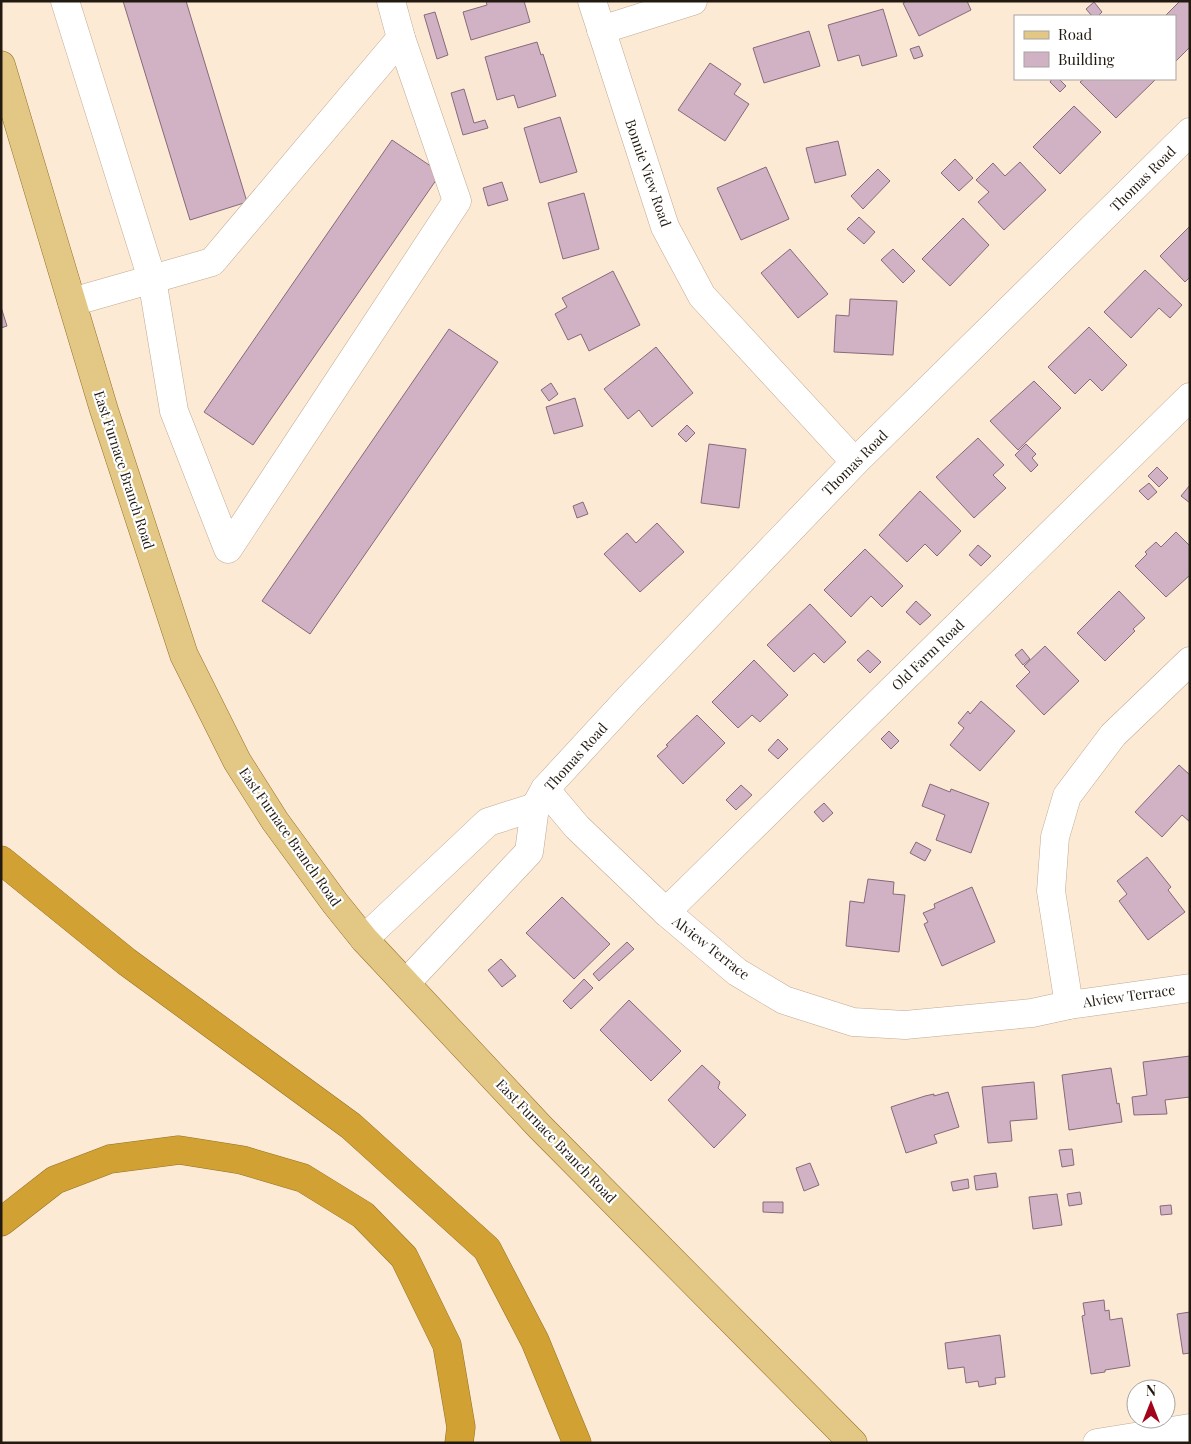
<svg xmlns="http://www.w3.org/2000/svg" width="1191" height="1444" font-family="'Playfair Display',serif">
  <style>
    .building { fill: #d1b2c4; stroke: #876a7b }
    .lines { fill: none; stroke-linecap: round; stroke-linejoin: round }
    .minor-casing { stroke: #c0aa91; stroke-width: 29 }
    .major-casing { stroke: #947227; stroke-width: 29 }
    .highway-casing { stroke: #947227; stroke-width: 29 }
    .minor { stroke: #fff; stroke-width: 28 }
    .major { stroke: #e3c785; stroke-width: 28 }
    .highway { stroke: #d1a133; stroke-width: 28 }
    .labels { text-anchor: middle; stroke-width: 4.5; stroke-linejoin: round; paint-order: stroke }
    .street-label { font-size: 14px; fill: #221a10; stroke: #fff }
  </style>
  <rect width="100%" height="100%" fill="#fdead5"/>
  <g class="building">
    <polygon points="123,1 186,1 247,202 190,220"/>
    <polygon points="486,1 524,1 530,22 471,40 463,12 487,5"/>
    <polygon points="907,1 967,1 971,10 919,36 903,3"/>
    <polygon points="1180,1 1190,1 1190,47 1175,62 1175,16 1165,16"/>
    <polygon points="1094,2 1102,12 1098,16 1092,16 1086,9"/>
    <polygon points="883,9 897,56 862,66 859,55 838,61 828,25"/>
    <polygon points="435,12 448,55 437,59 424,15"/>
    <polygon points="809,31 820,66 764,83 753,48"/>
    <polygon points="537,42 541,55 543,54 556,96 518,108 514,95 497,100 485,57"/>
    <polygon points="919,46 923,56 914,59 910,49"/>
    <polygon points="710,63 741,84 734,94 749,104 725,141 678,110"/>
    <polygon points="1052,79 1059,79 1066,86 1060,92 1050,82"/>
    <polygon points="1084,79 1156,79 1116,118 1080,82"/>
    <polygon points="464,89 474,123 485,120 488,128 463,135 451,93"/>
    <polygon points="1074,106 1101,132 1060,174 1033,147"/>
    <polygon points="560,117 577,172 540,183 524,128"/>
    <polygon points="392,140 441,173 253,445 204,412"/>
    <polygon points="838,141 846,175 815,183 806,148"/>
    <polygon points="955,159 973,178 959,191 941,173"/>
    <polygon points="1020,162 1046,190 1004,230 978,202 989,192 976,180 993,163 1005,176"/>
    <polygon points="766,167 789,219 741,240 717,188"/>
    <polygon points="878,169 890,181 863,209 851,196"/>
    <polygon points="502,182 508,200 488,206 483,188"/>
    <polygon points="584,193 599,249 563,259 548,203"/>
    <polygon points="859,217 875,232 864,244 847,229"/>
    <polygon points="963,218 989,245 950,286 922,259"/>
    <polygon points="1190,226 1190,277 1185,282 1160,256"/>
    <polygon points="790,249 828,294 798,318 761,273"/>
    <polygon points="893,249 915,271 903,283 881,260"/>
    <polygon points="1145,270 1182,305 1170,318 1159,308 1131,338 1104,312"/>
    <polygon points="613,271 640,325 589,351 581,334 568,340 555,314 567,307 562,298"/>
    <polygon points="850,299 897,301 893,355 834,352 836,315 849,316"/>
    <polygon points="1,307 7,326 1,328"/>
    <polygon points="1089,327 1127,365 1102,391 1090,379 1075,394 1048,367"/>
    <polygon points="449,329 498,362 310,634 262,601"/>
    <polygon points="656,347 693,393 652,427 639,410 628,419 604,389"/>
    <polygon points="1034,381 1061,408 1018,450 990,421"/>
    <polygon points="551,383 558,394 549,401 541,390"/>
    <polygon points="575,398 583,426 554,434 546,407"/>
    <polygon points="687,425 695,433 686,442 678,434"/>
    <polygon points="978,438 1004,465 993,475 1006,488 974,518 936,477"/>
    <polygon points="709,444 746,449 739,508 701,503"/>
    <polygon points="1026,444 1036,454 1032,458 1038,465 1031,472 1015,455"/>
    <polygon points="1157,467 1168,478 1159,487 1148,476"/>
    <polygon points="1149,483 1157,492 1148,500 1139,491"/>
    <polygon points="1190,485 1190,503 1181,496"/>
    <polygon points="920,491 961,531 937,556 925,544 907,562 879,535"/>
    <polygon points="583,502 588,514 577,518 573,506"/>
    <polygon points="657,523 684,552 640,592 604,554 627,533 636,543"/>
    <polygon points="1176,532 1190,546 1190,575 1166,597 1135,566 1147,554 1145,552 1156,542 1161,547"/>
    <polygon points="978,545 991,556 981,566 969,555"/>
    <polygon points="865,549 903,586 882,607 871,596 851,617 824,590"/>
    <polygon points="1119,591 1145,618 1133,629 1135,631 1105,661 1077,633"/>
    <polygon points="916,601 931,615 920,625 906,612"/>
    <polygon points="810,604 846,642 824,663 814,653 794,672 767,645"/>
    <polygon points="1045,646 1079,681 1044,715 1016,686 1030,672 1024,666"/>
    <polygon points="1022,649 1030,659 1023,665 1015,655"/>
    <polygon points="868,650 881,662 870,673 857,660"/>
    <polygon points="754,660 788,695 760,722 752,715 738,728 712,702"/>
    <polygon points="981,701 1015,731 980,771 950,745 964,728 958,723 968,711 970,714"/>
    <polygon points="697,715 725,743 683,784 657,756 668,746 666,745"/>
    <polygon points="889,731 899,741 891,749 881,739"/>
    <polygon points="778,739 788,749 778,759 768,750"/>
    <polygon points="1179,765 1190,775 1190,822 1182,815 1162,837 1135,812"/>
    <polygon points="930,784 950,792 951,789 989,803 971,853 936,840 945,815 922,806"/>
    <polygon points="741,785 752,795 736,810 726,800"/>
    <polygon points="824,803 833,813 823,822 814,812"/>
    <polygon points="916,842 931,850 925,861 910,853"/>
    <polygon points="1147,857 1171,887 1168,890 1185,912 1148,940 1119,901 1127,894 1117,881"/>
    <polygon points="868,879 894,882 893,894 905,895 899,952 846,946 850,901 864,903"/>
    <polygon points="972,887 995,942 942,966 924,924 928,922 923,913 935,908 934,904"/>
    <polygon points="562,897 610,944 574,979 526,933"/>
    <polygon points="627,942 634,949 599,981 593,974"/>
    <polygon points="501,959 516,976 502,987 488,970"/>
    <polygon points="584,979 593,988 571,1009 563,1001"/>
    <polygon points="629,1000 681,1051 651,1081 600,1030"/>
    <polygon points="1190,1056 1190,1097 1165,1100 1167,1114 1134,1115 1132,1097 1147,1095 1143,1062"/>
    <polygon points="702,1065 720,1082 718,1088 746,1115 714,1148 668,1100"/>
    <polygon points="1111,1068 1117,1104 1119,1103 1122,1122 1069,1130 1062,1075"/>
    <polygon points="1034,1082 1037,1119 1010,1121 1012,1141 988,1143 982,1087"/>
    <polygon points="948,1092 959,1127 934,1135 937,1143 906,1153 891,1107 925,1096 934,1094 934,1096"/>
    <polygon points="1072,1149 1074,1165 1062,1167 1059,1150"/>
    <polygon points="810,1163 819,1185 804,1191 796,1168"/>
    <polygon points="996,1173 998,1187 976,1190 974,1176"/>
    <polygon points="968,1179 969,1188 953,1191 951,1182"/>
    <polygon points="1080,1192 1082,1204 1069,1206 1067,1194"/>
    <polygon points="1057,1194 1062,1225 1033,1229 1029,1197"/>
    <polygon points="763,1202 783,1202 783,1213 763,1212"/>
    <polygon points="1171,1205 1172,1214 1161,1215 1160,1206"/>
    <polygon points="1104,1300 1105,1311 1109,1310 1110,1320 1122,1318 1130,1366 1105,1370 1105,1372 1091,1374 1082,1316 1085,1315 1083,1303"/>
    <polygon points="1190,1312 1190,1353 1183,1354 1177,1314"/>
    <polygon points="1000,1335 1005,1377 995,1378 996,1384 979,1387 978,1381 966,1383 964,1367 948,1369 945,1343"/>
  </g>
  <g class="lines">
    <defs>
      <g id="minor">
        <polyline points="65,1 152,279 174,411 228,549 457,201 401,38"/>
        <polyline points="592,1 665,227 702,296 855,462"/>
        <polyline points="601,30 693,1"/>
        <polyline points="72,302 212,262 401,38 391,1"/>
        <polyline points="545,789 577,827 666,912 737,972 784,1000 853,1022 905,1025 1032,1013 1069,1005 1190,988"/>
        <polyline points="666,912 1190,397"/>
        <polyline points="364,939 488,822 535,807"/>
        <polyline points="406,983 529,852 535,807 545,789 629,698 855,462 1190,132"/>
        <polyline points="1069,1005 1051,891 1055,837 1067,796 1113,735 1190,661"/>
        <polyline points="1097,1443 1190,1428"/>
      </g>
      <polyline id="major" points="1,65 104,410 184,655 237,761 275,821 335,903 364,939 540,1127 853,1443"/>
      <g id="highway">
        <polyline points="1,860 127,962 351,1126 487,1249 535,1341 577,1443"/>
        <polyline points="1,1222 55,1180 110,1159 179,1150 242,1160 303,1178 363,1215 404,1257 447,1345 461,1427 459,1443"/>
      </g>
    </defs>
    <use href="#minor" class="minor-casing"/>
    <use href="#major" class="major-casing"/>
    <use href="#highway" class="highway-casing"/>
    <use href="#minor" class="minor"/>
    <use href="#major" class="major"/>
    <use href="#highway" class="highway"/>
  </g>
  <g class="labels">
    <g class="street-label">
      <text transform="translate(648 173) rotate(71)" y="5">Bonnie View Road</text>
      <text transform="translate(1143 179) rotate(-45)" y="5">Thomas Road</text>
      <text transform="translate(855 463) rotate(-45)" y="5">Thomas Road</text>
      <text transform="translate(124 470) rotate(72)" y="5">East Furnace Branch Road</text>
      <text transform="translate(928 655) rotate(-44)" y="5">Old Farm Road</text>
      <text transform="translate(576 757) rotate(-48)" y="5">Thomas Road</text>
      <text transform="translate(290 837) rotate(55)" y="5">East Furnace Branch Road</text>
      <text transform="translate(711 948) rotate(38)" y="5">Alview Terrace</text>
      <text transform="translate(1129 996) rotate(-8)" y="5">Alview Terrace</text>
      <text transform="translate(556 1141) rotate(46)" y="5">East Furnace Branch Road</text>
    </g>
  </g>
  <rect width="1191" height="1444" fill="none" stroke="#221a10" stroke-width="5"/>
  <rect x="1014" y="15" width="162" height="65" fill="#ffffff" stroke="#a7a39f"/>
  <rect x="1024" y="31" width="25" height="8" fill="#e3c785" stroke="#a7a39f"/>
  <text x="1058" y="40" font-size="15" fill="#221a10">Road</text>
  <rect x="1024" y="52" width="25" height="15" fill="#d1b2c4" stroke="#a7a39f"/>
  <text x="1058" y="65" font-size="15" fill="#221a10">Building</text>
  <g transform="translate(1151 1404)"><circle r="24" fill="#ffffff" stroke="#a7a39f"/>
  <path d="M0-4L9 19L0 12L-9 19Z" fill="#a2051b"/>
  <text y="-8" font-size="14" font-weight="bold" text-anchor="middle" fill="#221a10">N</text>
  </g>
</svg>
